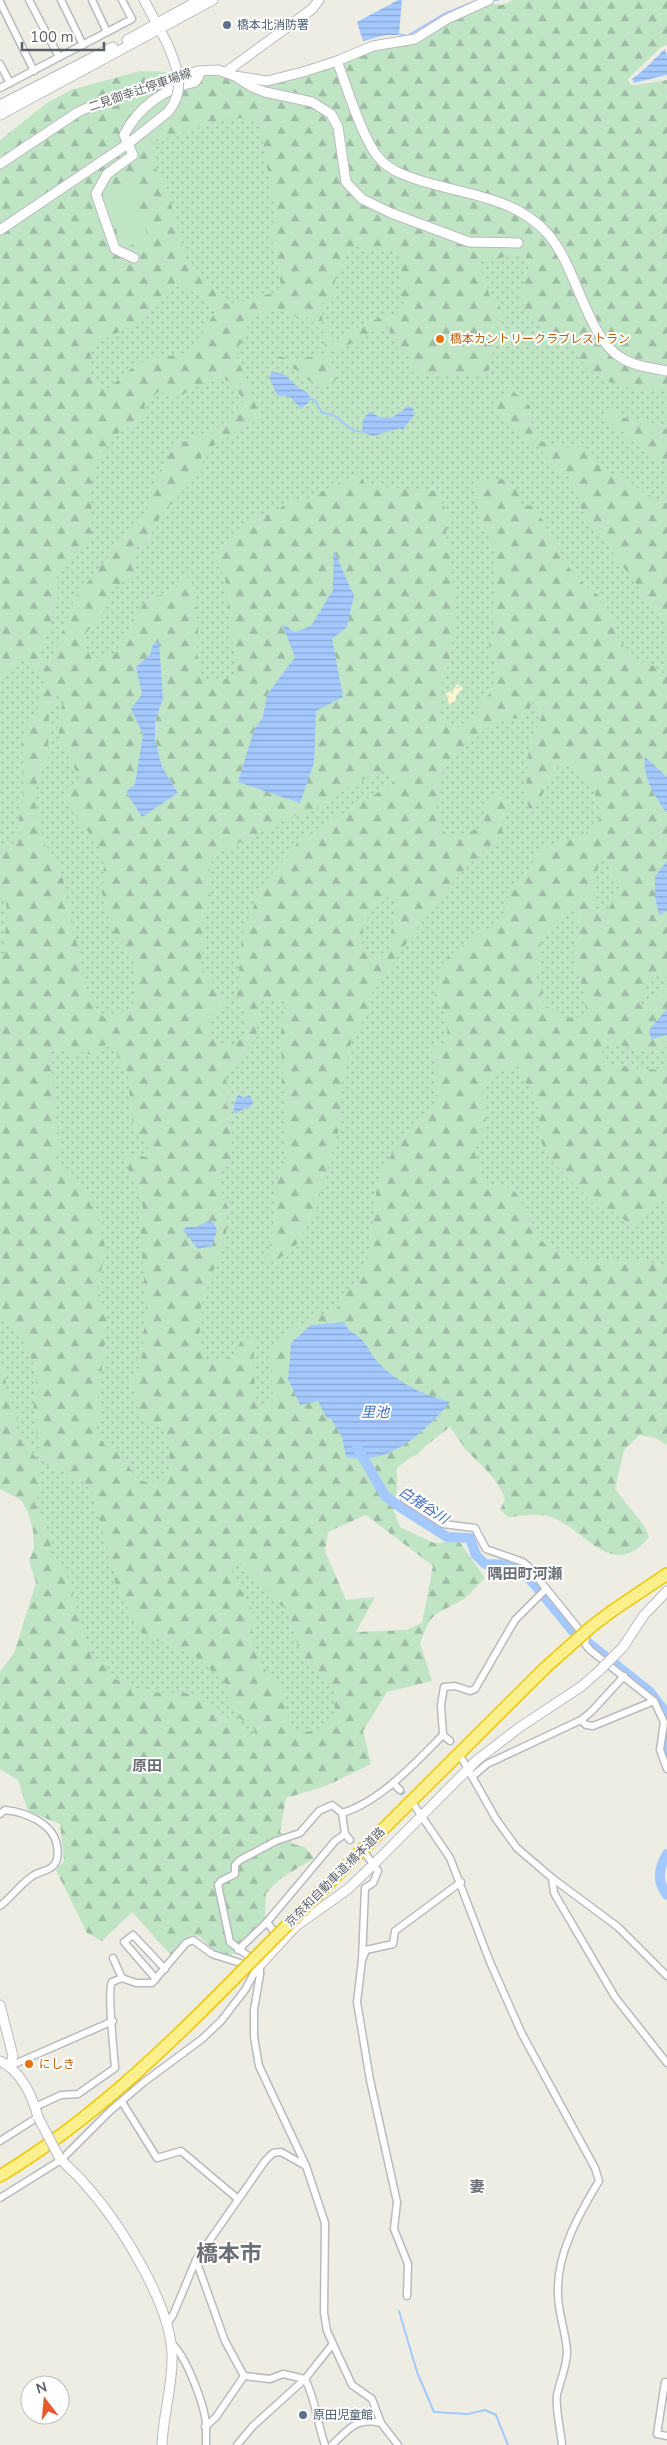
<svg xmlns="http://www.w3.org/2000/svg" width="667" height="2445" font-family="'Nunito Sans','Noto Sans JP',sans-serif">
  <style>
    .grass { fill: url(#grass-dots) }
    .forest { fill: url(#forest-firs); fill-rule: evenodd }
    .sand { fill: url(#sand-dots) }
    .pitch { fill: #c0e5c5 }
    .water { fill: url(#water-rules) }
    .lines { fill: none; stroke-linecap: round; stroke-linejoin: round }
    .stream { stroke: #a3c9fe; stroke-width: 2 }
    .river { stroke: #a3c9fe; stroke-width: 10 }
    .street-tunnel { stroke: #c9c9c3; stroke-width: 6; stroke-dasharray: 6 3; stroke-linecap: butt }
    .street-casing { stroke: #b8babf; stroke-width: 9 }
    .secondary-casing { stroke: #b9bbc1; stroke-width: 11 }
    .highway-casing { stroke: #eec803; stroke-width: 14 }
    .street { stroke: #fff; stroke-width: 6 }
    .secondary { stroke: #fff; stroke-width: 9 }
    .highway { stroke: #fbf08c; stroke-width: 11 }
    .secondary-bridge-casing { stroke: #b9bbc1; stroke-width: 11; stroke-linecap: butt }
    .highway-bridge-casing { stroke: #eec803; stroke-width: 14; stroke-linecap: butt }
    .secondary-bridge { stroke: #fff; stroke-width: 9 }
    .highway-bridge { stroke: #fbf08c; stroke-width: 11 }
    .service-dot { fill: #5c6f8a; stroke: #fff; stroke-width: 2 }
    .food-dot { fill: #e8710a; stroke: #fff; stroke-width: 2 }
    .labels { text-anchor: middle; stroke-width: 4; stroke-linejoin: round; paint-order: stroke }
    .service-label { font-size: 12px; fill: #4e5e75; stroke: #fff; text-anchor: start }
    .street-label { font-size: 12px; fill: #5b5e64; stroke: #fff }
    .food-label { font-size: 12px; fill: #c56008; stroke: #fff; text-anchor: start }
    .water-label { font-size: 14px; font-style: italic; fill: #456fc1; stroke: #fff }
    .quarter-label { font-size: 15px; font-weight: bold; fill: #6c6f76; stroke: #fff }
    .town-label { font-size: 22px; font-weight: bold; fill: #6c6f76; stroke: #fff }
  </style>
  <defs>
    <pattern id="grass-dots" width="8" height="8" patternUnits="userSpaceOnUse" patternTransform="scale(1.25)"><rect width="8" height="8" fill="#c0e5c5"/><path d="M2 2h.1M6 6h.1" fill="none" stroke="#9fbda4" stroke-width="1.8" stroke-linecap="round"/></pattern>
    <pattern id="forest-firs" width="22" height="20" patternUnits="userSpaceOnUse" patternTransform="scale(1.25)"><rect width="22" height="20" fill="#c0e5c5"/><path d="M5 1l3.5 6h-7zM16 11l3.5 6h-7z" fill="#9fbda4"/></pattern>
    <pattern id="sand-dots" width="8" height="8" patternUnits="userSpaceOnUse" patternTransform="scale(1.25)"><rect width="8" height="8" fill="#faf6d2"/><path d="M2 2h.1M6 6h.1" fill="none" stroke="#d9d5b7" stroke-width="1.8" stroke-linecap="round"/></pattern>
    <pattern id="water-rules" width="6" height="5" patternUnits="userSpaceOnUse" patternTransform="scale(1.25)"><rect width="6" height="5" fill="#a3c9fe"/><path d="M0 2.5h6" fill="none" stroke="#88a6d1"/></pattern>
  </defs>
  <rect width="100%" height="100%" fill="#eeede3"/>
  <polygon class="grass" points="189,89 548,238 667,374 667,1330 526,1336 417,1455 327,1483 311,1547 357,1720 267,1761 78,1689 39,1519 0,1438 0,616 50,411 135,149"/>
  <g class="forest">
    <path d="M513,0H667V45L661,47L628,79L630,84L635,85L667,80V390C633,392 578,382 575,341L566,335L550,332L522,309L520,296L531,258L514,255L476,263L485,277L490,298L496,301L505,316L496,330L491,366L486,375L413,373L408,351L402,353L394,342L387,325C367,332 346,350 326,352L323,332L306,316H292L283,309L244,319L249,331L235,352L258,409L259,419L214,445L201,458L205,468L161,515L147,542L137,547L133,575L110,591L103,614L86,633V648L92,659L114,654L127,635L132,620L148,598L173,592L186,575L194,587L198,626L197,663L200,674L209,681L233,678L238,672L230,629L225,578L215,557L230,542L237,530L254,517L279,509L292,499L302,501L361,472L365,486L436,491L450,518L445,535L453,548L450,557L456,611L451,655L438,701L441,717L445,722L460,728L474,719L481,710L479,704C491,696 500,681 496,665C493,655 488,655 489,643L494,638L492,608L496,606L493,578L497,553L475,511L477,487L481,479H502L517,489L521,504L531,506L538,512L570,569L586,587L597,594L608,608L613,620L615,634L634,660L652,665L667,676V777L643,769L661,806L667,813V861L655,876L659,915L667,911V973L649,979L639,1004L643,1006L667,987V1009L657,1019L651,1039L667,1035V1047L636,1052L625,1046L602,1043L603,1064L667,1071V1200L657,1202L634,1227L617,1214L598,1208L554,1164L545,1152L538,1130L540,1113L532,1092L520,1075L521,1069L515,1063C507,1072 490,1074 486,1080C478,1092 489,1118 485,1130C483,1137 475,1142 475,1150C475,1160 482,1174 486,1183C495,1189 507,1184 514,1191C527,1203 534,1237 545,1244C554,1248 578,1261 588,1261C593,1261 598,1259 603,1259C626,1258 645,1260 667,1267V1445L656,1438L639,1435L624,1450L615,1489L645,1527L649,1537C613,1581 587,1532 554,1518C541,1512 523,1516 508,1517L500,1510L505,1499C497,1478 484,1468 469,1453C462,1445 456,1435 450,1427L397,1468V1490L394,1511L400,1527L434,1543L459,1541L485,1578L464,1599L436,1614L429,1621L420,1643L432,1681L387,1692L363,1731L371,1764L326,1786L286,1798L280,1832L293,1844L305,1847L314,1858L280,1879L266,1893L265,1918L231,1956L215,1952L200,1937L191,1935L183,1940L171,1955L132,1912L102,1941L87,1933L56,1870L64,1861L60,1824L28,1811L18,1780L0,1769V1672L14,1653L36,1583L29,1561L34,1548L33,1530L28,1512L21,1500L0,1489V1357L5,1372L6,1393L18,1411L16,1426L18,1433L42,1466L37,1492L38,1511L52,1540L49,1551L67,1576L93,1663L104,1662C109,1673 112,1683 126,1680C142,1699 175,1689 197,1695C211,1699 221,1714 234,1722C240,1726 251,1733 256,1736L253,1727C233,1715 227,1708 227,1685L196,1657L184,1651L173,1649L165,1643L149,1639L138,1629L114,1580V1573L92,1492L81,1480L67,1478L62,1470L47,1465C38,1445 32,1421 34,1399C35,1392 37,1386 36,1380C34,1354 19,1330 0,1314V960L6,951L4,942L7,916L6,902L0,891V854L7,846L15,843L23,795V759L21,744L31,718L38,708L44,680L36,669L23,661L0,683V140L47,103L71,90L140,71L204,73L257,84L267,82L367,50L424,38L462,16L491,4L502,5ZM232,117L259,121L277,221L269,224L282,290L246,301L227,304L186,261L165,180L154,167L153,142ZM357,247L402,256L399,301L408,302L406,310L367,322L332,343L331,325L322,324L323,300L334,298L335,281L349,250ZM177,281L217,309L188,355C148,356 137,360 109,389L91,378V348L97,342L135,325ZM224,379L232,383L244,401L221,426L181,443L170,453L157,475L147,509L74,599L50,669L39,654L45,641L59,592L56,580L60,572L92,533L91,485L96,462L120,431L146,420L147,414L144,405L158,392L181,396L197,385ZM334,553L347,627L332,639L343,697L316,711L314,763L254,730L263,717L267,695L296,657L283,624L295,632L311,627L333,590ZM153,645L163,699L155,722V740L162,767L178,793L126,792L135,785L143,734L131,709L142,694L136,667L150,655ZM58,693L66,697C47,734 66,749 82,782L69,785L65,792V801L100,848L104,865L102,892L105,906L112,930L135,962L136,984L132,1007L121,1013L104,1017L98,1012L87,990L63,879L54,856L45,845L36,808L37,783L48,758L49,715ZM533,701L542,716L529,748L525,799L530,809L535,808L558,766L568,763C588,776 601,797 599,821L585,834L553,844L540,852L507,899L501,922L497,926L481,931L444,960L434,999C448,1011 451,1028 444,1044L431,1049L436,1070L435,1109C412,1130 390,1150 378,1179C374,1205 372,1258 359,1279C352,1290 339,1289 339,1309C311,1317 290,1329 270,1350L273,1402L263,1407L257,1405L253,1365L255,1339L245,1337V1341H241L233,1356L214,1362L204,1358L203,1346L198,1337L202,1324L201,1306L226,1235L227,1206L219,1184L222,1171L232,1157L231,1117L226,1104L229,1091L225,1076L256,1038L260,1001H285L281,1032L282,1083L286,1111L284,1163L278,1177L272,1237L266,1258L274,1263L297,1244L315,1212L341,1122L340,1094L352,1038L373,1005H369L368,999C409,943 444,879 501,838L504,819L510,808L500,788C487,802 484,809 482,827L457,836L447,834L443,831L436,810L441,792L438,780L450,760L493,723L500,719L525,718ZM388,768L397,781L312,832L297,843L292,852L273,872L259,893L242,935L237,996L248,1024L245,1036L233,1045L215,1042L209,1026V1017L222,1008L224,1000L210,978L204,975L199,967L205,942L202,917L211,902L209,880L211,857L291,817L312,811L356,783ZM601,854H607L612,875L620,888L607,912L597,910L593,889ZM391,894L397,899L388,950L374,959L362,949C360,920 370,912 391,894ZM575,907L579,933L574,943L572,957L581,981L587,1017L561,1018L552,1008H546L540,996L543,992L537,979L541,939L562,915ZM112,1044L128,1076L133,1126L153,1155L146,1157L125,1153L130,1178L140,1191L143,1208L140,1223L146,1310L141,1361L139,1369L131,1379C133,1391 136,1406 143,1417C148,1424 156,1425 163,1430C168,1435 168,1442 169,1448C170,1469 173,1477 149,1483C127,1477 132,1462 118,1451C114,1448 110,1449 106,1447L96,1431L99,1413L98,1398L108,1321L97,1286L106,1251L98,1215L90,1198L81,1190L66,1168L51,1159L61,1147L55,1112L51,1052L61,1049L69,1057L81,1052L99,1057L100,1046ZM200,1224L198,1249L183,1233ZM349,1332C366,1342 366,1350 378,1362C399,1382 422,1393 449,1403L346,1457L342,1437L331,1418L326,1417L318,1401ZM366,1515L433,1566L422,1623L406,1630L356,1632L375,1597L346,1600L325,1551L328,1532ZM237,1562L266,1587L277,1603L291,1612C291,1646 307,1665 333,1686L335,1713C328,1726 308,1737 294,1729L285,1711L284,1693L265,1669L255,1649L251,1634L254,1620L252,1609L233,1575L231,1565Z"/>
    <path d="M327,354L339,376C322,396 312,382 296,370C289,366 282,363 277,356L295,360Z"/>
    <polygon points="508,387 530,406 531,424 541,441 563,448 576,446 598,459 608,472 621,475 644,493 667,503 667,618 646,602 640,588 612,553 604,537 594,533 580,507 582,500 577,496 568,473 560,473 538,447 511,428 494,409"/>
    <polygon points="601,405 624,418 642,419 667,429 667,459 652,457 639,442 629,441 623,432 617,432 609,424"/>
  </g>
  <polygon class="sand" points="457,684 463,688 456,696 455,702 449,704 446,693 453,691"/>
  <g class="pitch">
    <polygon points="130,183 139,210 110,218 102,192"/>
    <polygon points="139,211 149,240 122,248 113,220"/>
  </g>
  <g class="water">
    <polygon points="398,0 402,0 399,35 386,35 363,41 357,22"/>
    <path d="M665,49L667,56V75L634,83L632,79C646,69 653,60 665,49Z"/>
    <path d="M272,372C286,371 289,380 299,388C302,390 306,391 309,394L310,401L301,409L290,397L277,395L269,377Z"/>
    <polygon points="408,406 413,408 414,415 402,431 400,428 373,436 362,432 363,420 369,412 380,417 392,418"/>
    <polygon points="334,551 354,596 347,627 332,639 343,697 316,711 314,763 300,803 238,782 254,730 263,717 267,695 295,657 282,624 295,632 311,626 333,590"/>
    <polygon points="159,641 163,699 155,721 155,740 162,767 178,793 142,817 126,792 135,784 143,734 131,709 142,694 136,667 150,655 153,645"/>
    <path d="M645,757L667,777V813C655,798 642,776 645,757Z"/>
    <polygon points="667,861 667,911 659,915 655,897 655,876"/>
    <polygon points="667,1009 667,1035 651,1039 649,1030"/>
    <polygon points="239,1094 243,1098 250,1095 253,1103 250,1107 241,1110 236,1114 234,1112 234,1104"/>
    <polygon points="209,1221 214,1223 217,1230 212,1246 198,1249 183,1230 186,1227 195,1227"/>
    <path d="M344,1322C350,1334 355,1332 362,1340C368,1346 371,1354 376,1360C394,1381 423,1395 450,1402C430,1426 402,1454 370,1458C362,1459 354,1458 346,1457L342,1437L331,1419L326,1417L318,1401L300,1405L288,1379L291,1343L311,1325Z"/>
  </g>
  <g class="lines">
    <g class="stream">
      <polyline points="491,0 498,0"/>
      <polyline points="398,34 407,36 444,14 478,0"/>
      <path d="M310,399L315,400L322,413C341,413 343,430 362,432"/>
      <polyline points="399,2311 417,2372 434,2412 468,2414 485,2410 496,2415 508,2445"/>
    </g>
    <g class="river">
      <polyline points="357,1447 385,1496 400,1507 447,1537 470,1538 476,1555 485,1564 516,1565 535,1585 572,1630 650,1692 666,1713 667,1719"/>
      <polyline points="667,1730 663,1745 667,1760"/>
      <path d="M667,1854C659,1868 656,1881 667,1895"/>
    </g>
    <polyline class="street-tunnel" points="400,1790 413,1804"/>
    <defs>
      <g id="street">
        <polyline points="29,0 59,57"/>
        <polyline points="61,0 83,45"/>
        <polyline points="92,0 107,32"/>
        <polyline points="0,2 34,71"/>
        <polyline points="0,64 10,83"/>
        <polyline points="0,88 132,19 122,0"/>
        <polyline points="404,1499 443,1524 475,1528 486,1549 523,1562 528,1566 586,1638 585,1644 590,1650 654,1701 664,1722 660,1750 667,1769"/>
        <polyline points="581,1720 586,1725 593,1726 654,1701"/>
        <polyline points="450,1741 443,1735 441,1705 444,1687 455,1686 470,1691 475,1689 515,1620 545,1590"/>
        <polyline points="461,1757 496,1819 517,1848 552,1878 618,1927 667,1976"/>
        <polyline points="473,1776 487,1764 581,1720 591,1712 624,1676"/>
        <polyline points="393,1783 400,1790"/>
        <path d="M414,1805L450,1858L490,1962L522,2034L595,2168L599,2181C579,2214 556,2254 558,2294C558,2314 566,2332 567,2351C567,2367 560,2380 557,2395C555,2408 561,2431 562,2445"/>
        <path d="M342,1813C380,1802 416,1762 443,1735"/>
        <path d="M0,1814L5,1810C26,1812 54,1824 57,1846C58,1852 58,1860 54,1865C49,1871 41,1871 34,1875C21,1883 12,1897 0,1906"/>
        <polyline points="350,1840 345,1834 342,1813 332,1805 319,1811 300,1833 276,1841 240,1860 235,1865 235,1874 221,1881 218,1885 230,1942 260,1965 260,1974 254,2010 254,2037 259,2066 306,2166 325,2223 324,2313 327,2331 352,2385 372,2399 381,2423 398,2445"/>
        <polyline points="365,1853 378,1871 373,1883 365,1888 362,1960 357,2002 370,2080 397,2202 394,2229 408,2264 407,2296"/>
        <polyline points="552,1878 554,1893 615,1997 667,2063"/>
        <polyline points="267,1922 278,1937"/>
        <polyline points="238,1950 267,1922 335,1841 345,1834"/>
        <polyline points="113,1958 122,1978"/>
        <polyline points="363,1958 366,1950 393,1944 395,1931 461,1882"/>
        <polyline points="156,1979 124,1942 133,1935 165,1969"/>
        <polyline points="10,2066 113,2021"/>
        <polyline points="122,2102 157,2158 181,2151 238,2199"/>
        <path d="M35,2107L61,2095L78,2094L115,2068C114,2053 107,1989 112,1982L122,1978L136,1983H152L186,1943L193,1940L212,1954L240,1963L260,1974"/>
        <polyline points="0,2141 38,2117"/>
        <polyline points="0,2198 61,2160 110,2111 144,2082 202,2039 221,2021 245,1990 256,1970"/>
        <polyline points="196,2260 225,2341 244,2376"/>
        <polyline points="167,2324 173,2315 196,2260 265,2161 273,2153 281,2152 306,2166"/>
        <path d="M171,2343C186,2355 205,2406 206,2425C206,2432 206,2439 206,2445"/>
        <polyline points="244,2376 270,2379 283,2374 305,2379"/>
        <path d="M305,2379C316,2400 317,2423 325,2445"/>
        <polyline points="667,2383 665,2382 657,2434 667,2436"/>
        <polyline points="205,2427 216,2417 244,2376"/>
        <polyline points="237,2445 253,2426 305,2379 332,2345"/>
        <path d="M332,2445C349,2429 356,2417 381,2423"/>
      </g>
      <g id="secondary">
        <polyline points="144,0 167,43"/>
        <polyline points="127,40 199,0"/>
        <path d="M337,61C347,87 362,138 379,158C391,172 409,177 425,182C469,195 516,198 548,234C577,267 586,335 620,357C633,366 652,368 667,371"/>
        <polyline points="226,72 312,9 319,0"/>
        <polyline points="238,78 252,87 265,92 312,102 331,114 338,127 346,182 362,199 391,213 469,242 518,243"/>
        <polyline points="0,105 113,47"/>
        <polyline points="0,115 213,0"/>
        <polyline points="0,164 78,112 98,103 198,71 218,70 235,76 267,81 303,72 337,61 373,46 415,39 447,19 489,0"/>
        <polyline points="0,230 129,143 168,112"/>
        <path d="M134,258L115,249L96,194L107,174L133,155L124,135C138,107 165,88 195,82L199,76L198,71"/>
        <polyline points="623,1647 644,1615 667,1591"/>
        <polyline points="260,1965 296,1926 348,1889 374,1864 477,1760 520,1727 582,1686 600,1670"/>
        <polyline points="0,2005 13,2056 10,2066"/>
        <path d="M0,2061C21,2071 32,2095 38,2117"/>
        <path d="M59,2157C66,2166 76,2173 83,2182C118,2220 171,2303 172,2355C173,2385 163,2415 162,2445"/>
      </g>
      <g id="highway">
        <polyline points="612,1611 667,1574"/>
        <polyline points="331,1881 545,1668"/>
        <path d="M0,2176C89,2122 162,2052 234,1979"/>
      </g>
    </defs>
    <use href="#street" class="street-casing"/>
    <use href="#secondary" class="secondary-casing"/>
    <use href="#highway" class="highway-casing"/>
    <use href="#street" class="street"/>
    <use href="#secondary" class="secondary"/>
    <use href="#highway" class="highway"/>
    <defs>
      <g id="secondary-bridge">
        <path d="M167,43C177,67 187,89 168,112"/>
        <polyline points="600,1670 623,1647"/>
        <polyline points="38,2117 59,2157"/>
      </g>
      <g id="highway-bridge">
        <polyline points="545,1668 591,1627 612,1611"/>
        <polyline points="234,1979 331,1881"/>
      </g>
    </defs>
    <use href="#secondary-bridge" class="secondary-bridge-casing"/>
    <use href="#highway-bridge" class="highway-bridge-casing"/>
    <use href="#secondary-bridge" class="secondary-bridge"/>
    <use href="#highway-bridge" class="highway-bridge"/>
  </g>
  <g class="service-dot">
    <circle cx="227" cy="25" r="5"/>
    <circle cx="303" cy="2415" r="5"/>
  </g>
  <g class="food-dot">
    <circle cx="440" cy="339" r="5"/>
    <circle cx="29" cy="2064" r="5"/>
  </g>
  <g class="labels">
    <g class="service-label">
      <text x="237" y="29">橋本北消防署</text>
      <text x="313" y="2419">原田児童館</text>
    </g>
    <g class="street-label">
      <text transform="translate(140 90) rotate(-19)" y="4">二見御幸辻停車場線</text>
      <text transform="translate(335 1877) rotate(-45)" y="4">京奈和自動車道;橋本道路</text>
    </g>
    <g class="food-label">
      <text x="450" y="343">橋本カントリークラブレストラン</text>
      <text x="39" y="2068">にしき</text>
    </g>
    <g class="water-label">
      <text x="375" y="1417">里池</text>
      <text transform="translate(424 1505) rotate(33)" y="5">白猪谷川</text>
    </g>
    <g class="quarter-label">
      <text x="525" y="1579">隅田町河瀬</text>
      <text x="147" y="1771">原田</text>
      <text x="477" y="2192">妻</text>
    </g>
    <g class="town-label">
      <text x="229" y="2261">橋本市</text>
    </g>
  </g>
  <g transform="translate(45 2400) rotate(344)"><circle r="24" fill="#ffffff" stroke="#bdbfc1"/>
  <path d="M0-4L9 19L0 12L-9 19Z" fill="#e75a30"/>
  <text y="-8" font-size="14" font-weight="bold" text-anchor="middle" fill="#5b5e64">N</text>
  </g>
  <path d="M22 42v8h82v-8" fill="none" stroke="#5b5e64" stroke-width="2.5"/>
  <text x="30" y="42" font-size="15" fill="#5b5e64" stroke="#ffffff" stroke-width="4" paint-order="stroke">100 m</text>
</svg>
